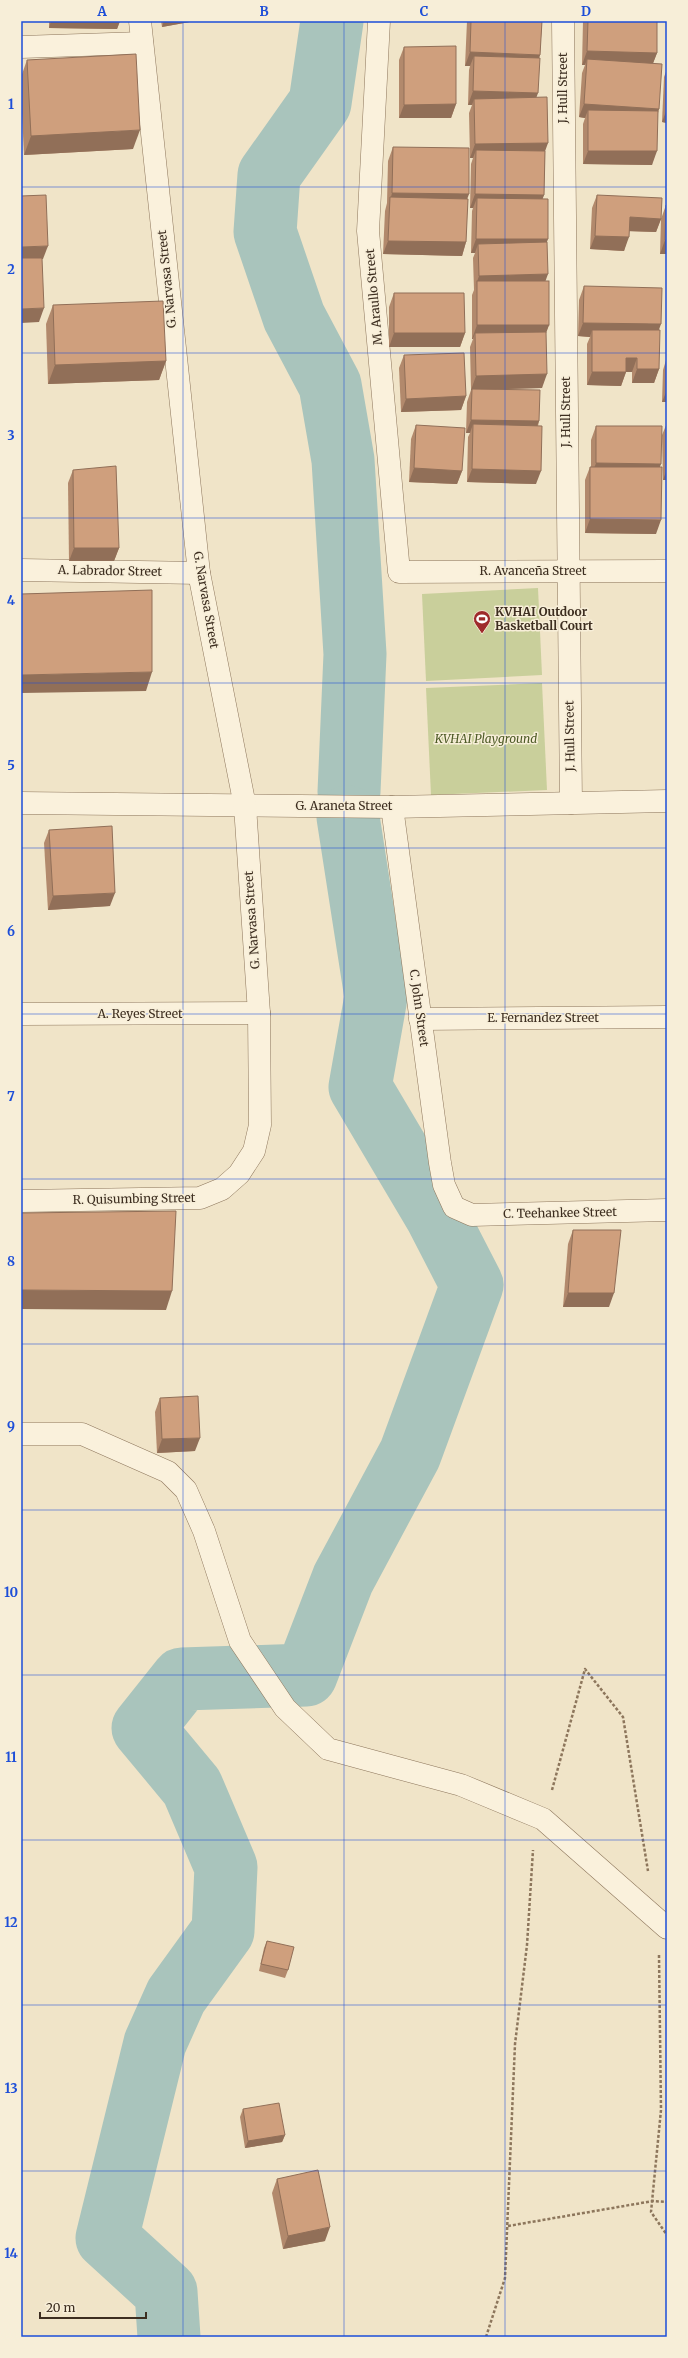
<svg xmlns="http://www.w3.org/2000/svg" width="688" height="2358" font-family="Merriweather,serif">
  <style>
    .green { fill: #c9cf9b }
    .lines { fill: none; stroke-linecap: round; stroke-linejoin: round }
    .river { stroke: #a9c4bc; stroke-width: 63 }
    .minor-casing { stroke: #8d765c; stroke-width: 23 }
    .path { stroke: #8d765c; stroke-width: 2.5; stroke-dasharray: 3 2; stroke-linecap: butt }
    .minor { stroke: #faf1dc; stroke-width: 22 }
    .wall { fill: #b2896c }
    .shaded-wall { fill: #916f58 }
    .building { fill: #cf9f7d; stroke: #916f58 }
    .grid { fill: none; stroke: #1d4ed8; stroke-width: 1; stroke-opacity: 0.55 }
    .labels { text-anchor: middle; stroke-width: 3; stroke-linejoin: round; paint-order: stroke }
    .street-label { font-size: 12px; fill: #3d2e20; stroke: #f7eed8 }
    .poi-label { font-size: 12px; font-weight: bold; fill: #3d2e20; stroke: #f7eed8; text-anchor: start }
    .park-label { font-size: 12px; font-style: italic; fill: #4d5a26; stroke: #f7eed8 }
    .neatline { fill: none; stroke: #1d4ed8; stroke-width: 1.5 }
    .grid-label { font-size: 13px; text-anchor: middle; font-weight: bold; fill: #1d4ed8 }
  </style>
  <rect width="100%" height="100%" fill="#f0e4c8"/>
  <g class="green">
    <polygon points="538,588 542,675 426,681 422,594"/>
    <polygon points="542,683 547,790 431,795 426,688"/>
  </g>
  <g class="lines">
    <g class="river">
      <polyline points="332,21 320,103 269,175 265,232 294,317 330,385 343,460 355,654 349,792"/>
      <polyline points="169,2337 166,2292 107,2238 155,2043 176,1996 223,1931 226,1867 192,1787 143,1728 182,1679 306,1675 343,1579 410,1454 472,1285 437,1217 360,1087 376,997 348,817"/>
    </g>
    <defs>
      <g id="minor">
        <polyline points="379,21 368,231 399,572 667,571"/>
        <polyline points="563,21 571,803"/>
        <polyline points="21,47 142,43"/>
        <polyline points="21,570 199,573"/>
        <polyline points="21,803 392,807 667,801"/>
        <polyline points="392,807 440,1163 444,1185 454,1207 472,1215 667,1210"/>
        <polyline points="21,1014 259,1013"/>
        <polyline points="420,1019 667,1017"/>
        <polyline points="21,1201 200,1198 222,1189 239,1174 254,1151 260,1125 259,1013 245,806 199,573 140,21"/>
        <polyline points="21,1434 82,1434 168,1472 186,1490 204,1531 240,1641 285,1708 328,1749 461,1785 543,1819 667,1928"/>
      </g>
    </defs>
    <use href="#minor" class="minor-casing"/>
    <g class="path">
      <polyline points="552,1790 585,1669 623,1717 648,1871"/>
      <polyline points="659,1955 661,2110 651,2212 667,2235"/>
      <polyline points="508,2226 653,2201 667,2202"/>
      <polyline points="486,2337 505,2278 515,2044 527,1945 533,1850"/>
    </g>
    <use href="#minor" class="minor"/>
  </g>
  <g class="wall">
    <polygon points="49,21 120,21 117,29 49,28"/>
    <polygon points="161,21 195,21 162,27"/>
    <polygon points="467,21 542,21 540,55 539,58 536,97 545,153 544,195 542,199 547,242 545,281 549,325 546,332 542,388 496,389 539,421 538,426 536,484 467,482 468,437 470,433 466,433 467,402 471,390 470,347 473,339 472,339 472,295 474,290 473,258 475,253 471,253 472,211 473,208 470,208 471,164 473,158 470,158 469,113 472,105 468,105 469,70 470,66 465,66"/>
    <polygon points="583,21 657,21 657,53 653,63 659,109 658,113 652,165 583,164 583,124 585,118 579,117 582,73 585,65 582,65"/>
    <polygon points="404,47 456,104 451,118 399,118 399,60"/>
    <polygon points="27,60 133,149 24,155 21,93 21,77"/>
    <polygon points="667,69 667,123 662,122 664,77"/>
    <polygon points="393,147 467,199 466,242 462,256 383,254 385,211 387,203 388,161"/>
    <polygon points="597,195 661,219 656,232 629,231 624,251 590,249 592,208"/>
    <polygon points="666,205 667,254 660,254 661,219"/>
    <polygon points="584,286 659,330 659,369 654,383 632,383 632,372 626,372 621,386 587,385 587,344 590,337 578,336 579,300"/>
    <polygon points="394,293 465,333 460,347 389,347 389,307"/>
    <polygon points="53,305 166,361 159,380 48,384 46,324"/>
    <polygon points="404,355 466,396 461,410 401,412 399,368"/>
    <polygon points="667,357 667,402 662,402 663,370"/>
    <polygon points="667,423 667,480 663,480 662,435"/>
    <polygon points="416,425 462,471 457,484 409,482 411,439"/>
    <polygon points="596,426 660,467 656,534 585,533 585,480 590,467 591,467 591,440"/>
    <polygon points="73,470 119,548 114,561 69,561 68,483"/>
    <polygon points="49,830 110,906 48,910 44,843"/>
    <polygon points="573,1230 609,1307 563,1307 568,1244"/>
    <polygon points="160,1398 195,1451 157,1453 155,1412"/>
    <polygon points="267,1941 288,1970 285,1978 259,1971 264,1948"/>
    <polygon points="243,2109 285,2135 282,2142 245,2148 240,2117"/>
    <polygon points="277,2179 325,2241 283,2249 272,2193"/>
  </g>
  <g class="shaded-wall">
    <polygon points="51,21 120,21 117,29 49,28"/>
    <polygon points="164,21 195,21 162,27"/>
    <polygon points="587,51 657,53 652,66 587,59 585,65 582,65"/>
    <polygon points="470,52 540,55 535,69 474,56 470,66 465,66"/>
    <polygon points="473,91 538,93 533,107 474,99 472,105 468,105"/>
    <polygon points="456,104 451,118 399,118 404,105"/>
    <polygon points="584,104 659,109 654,122 588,110 585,118 579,117"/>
    <polygon points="667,109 667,123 662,122"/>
    <polygon points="140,130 133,149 24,155 31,136"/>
    <polygon points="548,143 543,157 476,150 473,158 470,158 475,144"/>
    <polygon points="588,151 657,151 652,165 583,164"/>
    <polygon points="392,193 469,194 464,208 390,201"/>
    <polygon points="475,194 544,195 539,209 477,198 473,208 470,208"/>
    <polygon points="630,217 661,219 656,232 625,231"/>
    <polygon points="595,236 629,237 624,251 590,249"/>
    <polygon points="476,239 548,239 543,253 478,244 475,253 471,253"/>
    <polygon points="665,240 667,240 667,254 660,254"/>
    <polygon points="388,241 466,242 462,256 383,254"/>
    <polygon points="48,246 43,259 21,260 21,247"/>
    <polygon points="548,274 543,288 477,281 474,290 479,276"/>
    <polygon points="44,308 39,322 21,323 21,309"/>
    <polygon points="583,323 661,324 656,338 592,330 590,337 578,336"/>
    <polygon points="477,325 549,325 544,339 475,333 473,339 472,339"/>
    <polygon points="394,333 465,333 460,347 389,347"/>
    <polygon points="626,358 637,358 632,372 621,372"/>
    <polygon points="166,361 159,380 48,384 55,365"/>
    <polygon points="637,369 659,369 654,383 632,383"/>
    <polygon points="592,372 626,372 621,386 587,385"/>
    <polygon points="547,374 542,388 471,390 476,376"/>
    <polygon points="667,390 667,402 662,402"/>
    <polygon points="466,396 461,410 401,412 406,399"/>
    <polygon points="471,420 539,421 534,434 473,424 470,433 466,433"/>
    <polygon points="596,463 661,464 656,477 591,477"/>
    <polygon points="414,468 462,471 457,484 409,482"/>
    <polygon points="472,469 541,471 536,484 467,482"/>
    <polygon points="667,469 667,480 663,480"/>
    <polygon points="590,519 661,520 656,534 585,533"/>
    <polygon points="74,548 119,548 114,561 69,561"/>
    <polygon points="152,672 146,691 21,693 21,675"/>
    <polygon points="115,893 110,906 48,910 53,896"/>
    <polygon points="21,1290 172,1291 166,1310 21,1309"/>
    <polygon points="568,1293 614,1293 609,1307 563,1307"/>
    <polygon points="200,1438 195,1451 157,1453 162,1439"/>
    <polygon points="285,2135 282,2142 245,2148 248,2141"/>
    <polygon points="330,2227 325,2241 283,2249 288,2236"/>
  </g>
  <g class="building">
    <polygon points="471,21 542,21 540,55 470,52"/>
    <polygon points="588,21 657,21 657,53 587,51"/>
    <polygon points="456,46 456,104 404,105 404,47"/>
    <polygon points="136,54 140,130 31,136 27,60"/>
    <polygon points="474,56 540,58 538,93 473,91"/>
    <polygon points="587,59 662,64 659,109 584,104"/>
    <polygon points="547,97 548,143 475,144 474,99"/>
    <polygon points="588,110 658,111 657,151 588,151"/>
    <polygon points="393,147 469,148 469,194 392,193"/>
    <polygon points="476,150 545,151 544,195 475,194"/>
    <polygon points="46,195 48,246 21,247 21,196"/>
    <polygon points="597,195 662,198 661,219 630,217 629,237 595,236"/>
    <polygon points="390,197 468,199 466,242 388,241"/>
    <polygon points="477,198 548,199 548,239 476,239"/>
    <polygon points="666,205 667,205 667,240 665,240"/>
    <polygon points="547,242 548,274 479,276 478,244"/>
    <polygon points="21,258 42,258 44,308 21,309"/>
    <rect x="477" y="281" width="72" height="44"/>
    <polygon points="584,286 662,288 661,324 583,323"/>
    <polygon points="394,293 464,293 465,333 394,333"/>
    <polygon points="163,301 166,361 55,365 53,305"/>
    <polygon points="592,330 660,330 659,369 637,369 637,358 626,358 626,372 592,372"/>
    <polygon points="546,332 547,374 476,376 475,333"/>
    <polygon points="464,353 466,396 406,399 404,355"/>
    <polygon points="472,389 540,390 539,421 471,420"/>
    <polygon points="473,424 542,426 541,471 472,469"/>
    <polygon points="416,425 465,428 462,471 414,468"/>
    <polygon points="596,426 662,426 661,464 596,463"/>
    <polygon points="116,466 119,548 74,548 73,470"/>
    <polygon points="590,467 662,467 661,520 590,519"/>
    <polygon points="152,590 152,672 21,675 21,594"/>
    <polygon points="112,826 115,893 53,896 49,830"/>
    <polygon points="176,1211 172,1291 21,1290 21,1213"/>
    <polygon points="573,1230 621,1230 614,1293 568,1293"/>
    <polygon points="198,1396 200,1438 162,1439 160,1398"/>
    <polygon points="267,1941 294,1947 288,1970 261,1964"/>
    <polygon points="279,2103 285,2135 248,2141 243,2109"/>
    <polygon points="318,2170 330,2227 288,2236 277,2179"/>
  </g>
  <path class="grid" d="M183,21V2337M344,21V2337M505,21V2337M21,187H667M21,353H667M21,518H667M21,683H667M21,848H667M21,1014H667M21,1179H667M21,1344H667M21,1510H667M21,1675H667M21,1840H667M21,2005H667M21,2171H667"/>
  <defs>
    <symbol id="stadium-pin" viewBox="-11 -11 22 30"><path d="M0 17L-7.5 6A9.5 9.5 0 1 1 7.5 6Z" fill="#9e2a2b" stroke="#f7eed8"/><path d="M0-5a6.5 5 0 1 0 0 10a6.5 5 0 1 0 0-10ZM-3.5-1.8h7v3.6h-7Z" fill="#fff"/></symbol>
  </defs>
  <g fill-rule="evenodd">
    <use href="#stadium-pin" x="472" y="609" width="20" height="27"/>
  </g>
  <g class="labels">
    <g class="street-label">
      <text transform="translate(563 88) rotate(-90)" y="4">J. Hull Street</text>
      <text transform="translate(167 279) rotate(-96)" y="4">G. Narvasa Street</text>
      <text transform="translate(374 297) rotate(-95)" y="4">M. Araullo Street</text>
      <text transform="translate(566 412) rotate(-90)" y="4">J. Hull Street</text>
      <text transform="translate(110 571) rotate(1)" y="4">A. Labrador Street</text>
      <text x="533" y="575">R. Avanceña Street</text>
      <text transform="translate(206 600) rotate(80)" y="4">G. Narvasa Street</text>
      <text transform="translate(570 736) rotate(-91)" y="4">J. Hull Street</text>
      <text x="344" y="810">G. Araneta Street</text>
      <text transform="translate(252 920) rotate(-94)" y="4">G. Narvasa Street</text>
      <text transform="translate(419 1008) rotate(82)" y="4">C. John Street</text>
      <text x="140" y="1018">A. Reyes Street</text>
      <text x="543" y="1022">E. Fernandez Street</text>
      <text transform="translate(134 1199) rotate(-1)" y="4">R. Quisumbing Street</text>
      <text transform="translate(560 1213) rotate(-1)" y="4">C. Teehankee Street</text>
    </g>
    <g class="poi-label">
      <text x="495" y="616">KVHAI Outdoor<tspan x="495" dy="14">Basketball Court</tspan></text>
    </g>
    <g class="park-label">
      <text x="486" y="743">KVHAI Playground</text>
    </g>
  </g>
  <rect width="688" height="2358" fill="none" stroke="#f7eed8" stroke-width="44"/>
  <path d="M40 2312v6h106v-6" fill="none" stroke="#3d2e20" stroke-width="2"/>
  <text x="46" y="2312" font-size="12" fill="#3d2e20" stroke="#f7eed8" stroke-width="3" paint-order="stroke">20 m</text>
  <rect x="22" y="22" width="644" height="2314" class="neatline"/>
  <g class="grid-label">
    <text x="102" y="16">A</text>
    <text x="264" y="16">B</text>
    <text x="424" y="16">C</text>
    <text x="586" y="16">D</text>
    <text x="11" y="109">1</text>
    <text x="11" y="274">2</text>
    <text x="11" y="440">3</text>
    <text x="11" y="605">4</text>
    <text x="11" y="770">5</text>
    <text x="11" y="936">6</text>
    <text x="11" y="1101">7</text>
    <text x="11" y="1266">8</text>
    <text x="11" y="1431">9</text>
    <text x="11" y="1597">10</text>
    <text x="11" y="1762">11</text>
    <text x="11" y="1927">12</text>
    <text x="11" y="2093">13</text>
    <text x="11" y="2258">14</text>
  </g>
</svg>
